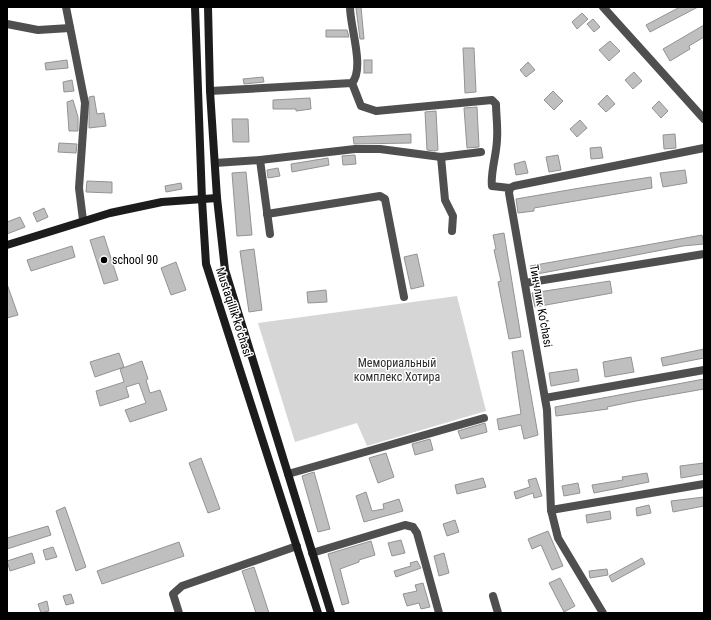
<svg xmlns="http://www.w3.org/2000/svg" width="711" height="620" font-family="'Roboto Condensed',sans-serif">
  <style>
    .green { fill: #d6d6d6 }
    .building { fill: #bfbfbf; stroke: #939393 }
    .lines { fill: none; stroke-linecap: round; stroke-linejoin: round }
    .street { stroke: #4f4f4f; stroke-width: 8 }
    .secondary { stroke: #1c1c1c; stroke-width: 8 }
    .poi-dot { fill: #000; stroke: #fff; stroke-width: 1.5 }
    .labels { text-anchor: middle; stroke-width: 3; stroke-linejoin: round; paint-order: stroke }
    .poi-label { font-size: 12px; fill: #000; stroke: #fff; text-anchor: start }
    .street-label { font-size: 12px; fill: #000; stroke: #fff }
    .park-label { font-size: 12px; fill: #2d2d2d; stroke: #fff }
  </style>
  <rect width="100%" height="100%" fill="#fff"/>
  <polygon class="green" points="457,296 486,411 367,446 357,423 295,442 258,323"/>
  <g class="building">
    <polygon points="361,7 364,39 360,39 356,8"/>
    <polygon points="680,7 698,7 650,32 646,25"/>
    <polygon points="582,13 588,19 577,29 572,22"/>
    <polygon points="593,19 600,27 594,32 587,24"/>
    <polygon points="704,25 704,37 689,46 690,49 670,61 663,49"/>
    <polygon points="326,30 347,30 349,37 326,37"/>
    <polygon points="610,41 620,51 609,61 599,50"/>
    <polygon points="463,48 474,48 476,92 465,93"/>
    <polygon points="67,60 68,68 46,70 45,63"/>
    <rect x="364" y="60" width="8" height="13"/>
    <polygon points="528,62 535,70 526,77 520,70"/>
    <polygon points="634,72 642,81 633,89 625,80"/>
    <polygon points="263,77 264,82 244,84 243,79"/>
    <polygon points="72,80 74,91 64,92 63,82"/>
    <polygon points="553,91 563,101 554,110 544,100"/>
    <polygon points="607,95 615,104 606,112 598,104"/>
    <polygon points="94,96 97,114 104,113 106,126 89,128 89,97"/>
    <polygon points="310,98 311,109 296,111 296,109 273,109 273,100"/>
    <polygon points="73,100 78,117 78,131 69,131 67,102"/>
    <polygon points="659,101 668,111 661,118 652,108"/>
    <polygon points="477,107 479,147 467,148 464,108"/>
    <polygon points="436,111 438,150 435,151 427,150 425,112"/>
    <polygon points="232,119 248,119 249,142 233,142"/>
    <polygon points="580,120 587,128 577,137 570,129"/>
    <polygon points="411,134 411,143 354,144 353,137"/>
    <polygon points="675,134 676,148 664,149 663,135"/>
    <polygon points="59,143 77,144 76,153 58,152"/>
    <polygon points="601,147 603,158 591,159 590,148"/>
    <polygon points="355,155 356,164 343,165 342,156"/>
    <polygon points="558,155 561,170 549,172 546,157"/>
    <polygon points="328,158 329,165 292,172 291,164"/>
    <polygon points="525,161 528,173 516,175 514,164"/>
    <polygon points="278,168 280,176 268,178 267,170"/>
    <polygon points="685,170 687,183 663,187 660,173"/>
    <polygon points="246,172 252,235 237,236 232,173"/>
    <polygon points="651,177 652,188 534,208 534,211 518,213 516,199 586,187"/>
    <polygon points="87,181 112,182 112,193 86,192"/>
    <polygon points="181,183 182,189 166,192 165,186"/>
    <polygon points="44,208 48,217 37,222 33,213"/>
    <polygon points="20,217 25,227 7,234 7,222"/>
    <polygon points="504,233 521,337 509,339 498,282 501,281 494,250 496,249 493,235"/>
    <polygon points="702,235 704,244 683,246 532,275 530,266"/>
    <polygon points="104,236 118,280 104,284 90,240"/>
    <polygon points="72,246 75,257 31,271 27,260"/>
    <polygon points="254,249 262,310 249,312 240,251"/>
    <polygon points="417,254 424,286 411,289 404,257"/>
    <polygon points="176,262 186,290 171,295 161,268"/>
    <polygon points="610,281 612,293 535,307 532,293"/>
    <polygon points="7,284 18,315 7,318"/>
    <polygon points="326,290 327,302 308,303 307,292"/>
    <polygon points="704,349 704,358 663,366 661,358"/>
    <polygon points="523,350 538,435 524,439 521,425 499,430 497,419 521,414 512,352"/>
    <polygon points="119,353 124,367 95,377 90,362"/>
    <polygon points="631,357 634,372 605,377 603,362"/>
    <polygon points="142,361 148,379 146,380 150,393 160,390 167,410 130,422 125,410 146,403 139,383 126,387 129,397 100,406 96,391 124,382 120,369"/>
    <polygon points="577,369 579,381 551,386 549,373"/>
    <polygon points="704,379 704,389 636,401 607,407 608,409 556,416 555,407"/>
    <polygon points="485,423 487,432 461,439 458,431"/>
    <polygon points="430,439 433,450 415,455 412,444"/>
    <polygon points="386,453 394,477 378,483 369,458"/>
    <polygon points="201,458 220,509 208,513 189,463"/>
    <polygon points="704,463 704,474 681,478 680,466"/>
    <polygon points="314,472 330,529 318,532 302,476"/>
    <polygon points="647,473 649,482 594,493 592,485 623,480 622,477"/>
    <polygon points="483,478 486,487 457,494 455,485"/>
    <polygon points="536,478 542,496 534,498 533,493 516,499 514,492 530,487 528,480"/>
    <polygon points="578,483 580,493 564,496 562,486"/>
    <polygon points="366,492 372,511 384,509 383,504 399,499 403,511 364,522 356,496"/>
    <polygon points="704,497 704,506 673,512 671,501"/>
    <polygon points="649,505 651,513 637,516 636,508"/>
    <polygon points="65,507 86,567 76,571 56,511"/>
    <polygon points="610,511 611,519 587,523 586,515"/>
    <polygon points="455,520 459,532 447,536 443,524"/>
    <polygon points="48,526 51,535 7,549 7,538"/>
    <polygon points="548,531 563,566 552,570 541,545 532,549 528,539"/>
    <polygon points="401,540 405,553 392,556 388,543"/>
    <polygon points="371,541 375,555 359,560 359,562 340,569 349,603 342,605 328,554"/>
    <polygon points="179,542 184,556 102,584 97,571"/>
    <polygon points="53,547 57,557 46,560 43,550"/>
    <polygon points="32,553 35,563 10,571 7,561"/>
    <polygon points="444,553 449,573 439,576 434,556"/>
    <polygon points="642,558 645,564 612,582 609,576"/>
    <polygon points="417,561 421,568 396,577 394,571 411,566 410,563"/>
    <polygon points="254,567 269,613 256,613 242,571"/>
    <polygon points="607,569 608,575 590,578 589,571"/>
    <polygon points="560,578 575,606 564,612 549,583"/>
    <polygon points="423,583 430,607 421,609 419,603 407,606 403,594 417,591 415,585"/>
    <polygon points="71,594 74,603 66,605 63,596"/>
    <polygon points="47,601 49,611 41,613 38,604"/>
  </g>
  <g class="lines">
    <g class="street">
      <polyline points="66,7 85,103 79,188 83,220"/>
      <polyline points="603,7 704,119"/>
      <polyline points="7,24 38,30 70,28"/>
      <path d="M352,83L361,106L376,111L492,100L496,104C496,115 498,127 497,139C497,153 490,174 492,186L510,188"/>
      <path d="M210,91L352,83C365,68 350,27 350,7"/>
      <polyline points="441,157 445,200 453,216 452,231"/>
      <polyline points="260,160 270,234"/>
      <polyline points="215,163 260,160 355,149 380,149 441,157 481,152"/>
      <polyline points="267,214 380,196 385,199 404,297"/>
      <polyline points="525,283 704,254"/>
      <polyline points="545,398 704,370"/>
      <polyline points="288,474 484,418"/>
      <polyline points="551,510 704,484"/>
      <polyline points="312,553 405,525 413,527 417,533 439,613"/>
      <polyline points="493,596 498,613"/>
      <polyline points="179,613 173,594 182,586 297,546"/>
      <polyline points="603,613 558,538 551,510 547,410 509,193 510,188 514,186 704,148"/>
    </g>
    <g class="secondary">
      <polyline points="195,7 202,200 206,264 318,613"/>
      <polyline points="208,7 210,91 217,198 225,270 331,613"/>
      <polyline points="7,245 110,213 162,202 217,198"/>
    </g>
  </g>
  <circle class="poi-dot" cx="104" cy="260" r="4"/>
  <g class="labels">
    <g class="poi-label">
      <text x="112" y="264">school 90</text>
    </g>
    <g class="street-label">
      <text transform="translate(541 306) rotate(80)" y="4">Тинчлик Ko’chasi</text>
      <text transform="translate(234 312) rotate(72)" y="4">Mustaqillik ko’chasi</text>
    </g>
    <g class="park-label">
      <text x="397" y="367">Мемориальный<tspan x="397" dy="14">комплекс Хотира</tspan></text>
    </g>
  </g>
  <rect width="711" height="620" fill="none" stroke="#000000" stroke-width="16"/>
</svg>
